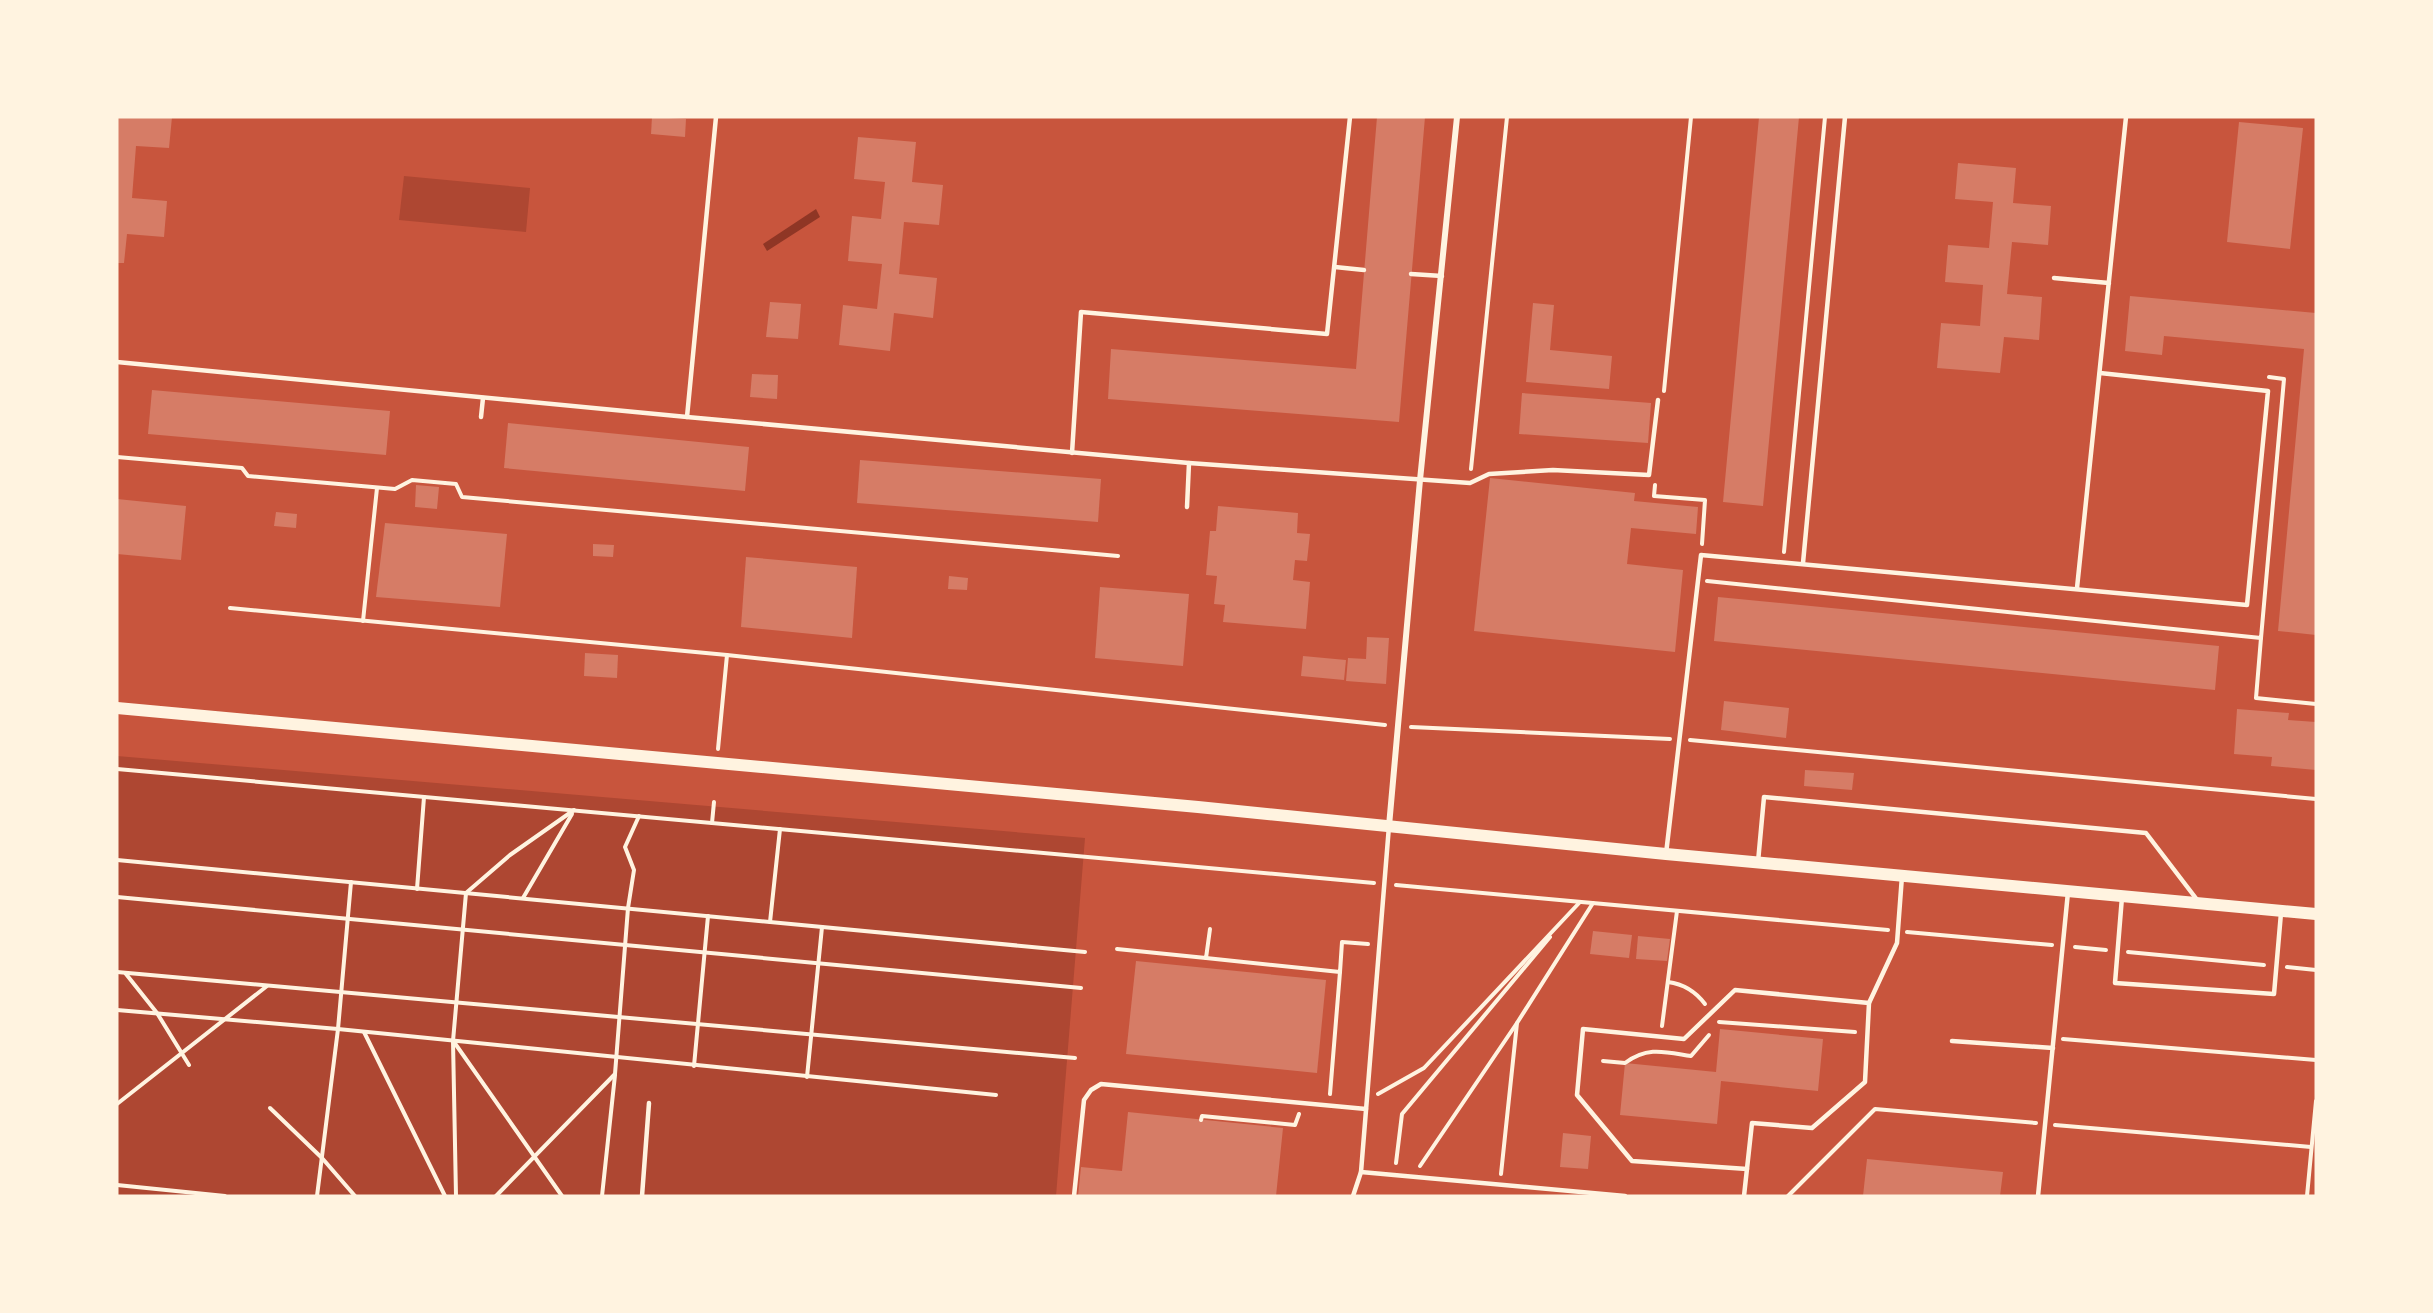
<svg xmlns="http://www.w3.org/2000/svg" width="2433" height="1313" font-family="'Playfair Display',serif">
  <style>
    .green { fill: #ae4732 }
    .water { fill: #8f3625 }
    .building { fill: #d67c66 }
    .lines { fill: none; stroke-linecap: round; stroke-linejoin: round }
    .path { stroke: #fff3e0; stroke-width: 4 }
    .service { stroke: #fff3e0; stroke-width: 4.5 }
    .minor { stroke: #fff3e0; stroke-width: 6 }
    .secondary { stroke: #fff3e0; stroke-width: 12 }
  </style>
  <rect width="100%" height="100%" fill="#c8553d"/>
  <g class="green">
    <polygon points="404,176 530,188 526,232 399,220"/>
    <polygon points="117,756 1085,838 1056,1196 117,1196"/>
  </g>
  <polygon class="water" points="816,209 820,217 767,251 763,244"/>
  <g class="building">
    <polygon points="117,117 172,117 169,148 136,146 132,198 167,201 164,237 127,234 124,263 117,263"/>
    <polygon points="652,117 686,119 685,137 651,134"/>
    <polygon points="1377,117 1425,117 1399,422 1108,399 1111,349 1356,369"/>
    <polygon points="1759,117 1799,117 1763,506 1723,502"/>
    <polygon points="2239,122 2303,128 2290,249 2227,242"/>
    <polygon points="858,137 916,142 912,182 943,185 939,225 904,222 899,274 937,278 933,318 894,313 890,351 839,345 843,305 877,309 882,264 848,261 852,216 881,219 885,182 854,179"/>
    <polygon points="1958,163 2016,168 2013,203 2051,206 2048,245 2012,242 2007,294 2042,297 2039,340 2004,337 2000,373 1937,368 1941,323 1980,326 1983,285 1945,282 1948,245 1989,248 1993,202 1955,199"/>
    <polygon points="2130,296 2316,313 2316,635 2278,631 2304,349 2164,336 2162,355 2125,351"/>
    <polygon points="770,302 801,304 798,339 766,337"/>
    <polygon points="1533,303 1554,305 1550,350 1612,356 1609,389 1526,382"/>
    <polygon points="752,374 778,375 777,399 750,397"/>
    <polygon points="152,390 390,411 386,455 148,434"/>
    <polygon points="1522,393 1651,403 1648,443 1519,434"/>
    <polygon points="508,423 749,447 745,491 504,468"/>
    <polygon points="860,460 1101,479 1098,522 857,503"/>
    <polygon points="1490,478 1635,493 1634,501 1698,507 1696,534 1631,528 1627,564 1683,570 1675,652 1474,631"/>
    <polygon points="416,485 439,487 437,509 415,507"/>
    <polygon points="117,499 186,506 181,560 117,554"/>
    <polygon points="1218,506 1298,513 1297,533 1310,534 1307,561 1295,560 1293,580 1310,582 1306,629 1223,622 1225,605 1214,604 1217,576 1206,575 1210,531 1216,531"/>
    <polygon points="276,512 297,514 296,528 274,526"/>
    <polygon points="385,523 507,534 500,607 376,597"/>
    <polygon points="593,544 614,545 613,557 593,556"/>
    <polygon points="746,557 857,567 852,638 741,627"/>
    <polygon points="949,576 968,578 967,590 948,589"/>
    <polygon points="1100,587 1189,594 1183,666 1095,658"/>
    <polygon points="1718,597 2219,646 2215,690 1714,641"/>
    <polygon points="1367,637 1389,638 1386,684 1346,681 1348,658 1366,659"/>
    <polygon points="585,653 618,655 617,678 584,676"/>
    <polygon points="1303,656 1346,660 1344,680 1301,676"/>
    <polygon points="1724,701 1789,708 1786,738 1721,730"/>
    <polygon points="2237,709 2289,713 2288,720 2316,722 2316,770 2271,766 2272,757 2234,754"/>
    <polygon points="1805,770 1854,773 1852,790 1804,786"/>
    <polygon points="1593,931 1632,935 1629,958 1590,954"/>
    <polygon points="1638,936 1670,939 1667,961 1636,959"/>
    <polygon points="1136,961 1326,980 1317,1073 1126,1054"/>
    <polygon points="1720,1029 1823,1039 1818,1091 1721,1081 1717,1124 1620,1115 1625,1063 1716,1072"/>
    <polygon points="1128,1112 1283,1128 1276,1196 1078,1196 1081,1167 1122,1171"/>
    <polygon points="1563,1133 1591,1136 1588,1169 1560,1167"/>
    <polygon points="1867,1159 2003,1172 2000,1196 1863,1196"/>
  </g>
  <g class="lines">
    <g class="path">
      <polyline points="1664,391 1691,117"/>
      <polyline points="117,457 242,468 248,476 395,489 412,480 456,484 462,497 1118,556"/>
      <polyline points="1471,469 1507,117"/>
      <polyline points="1655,485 1654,496 1705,500 1702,544"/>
      <polyline points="1784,552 1825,117"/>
      <polyline points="1707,581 2261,638 2284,379 2269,377"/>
      <polyline points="230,608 727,655 1385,725"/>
      <polyline points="363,621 377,488"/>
      <polyline points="2261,638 2256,698 2316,704"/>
      <polyline points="1411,727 1670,739"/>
      <polyline points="1690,740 2316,799"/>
      <polyline points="718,749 727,655"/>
      <polyline points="117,769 1374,883"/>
      <polyline points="712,823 714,802"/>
      <polyline points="117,860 1085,952"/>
      <polyline points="1396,885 1888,930"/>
      <polyline points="417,889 424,797"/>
      <polyline points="117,897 1081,988"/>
      <polyline points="523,898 572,814"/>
      <polyline points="770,922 780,829"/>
      <polyline points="1907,932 2052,945"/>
      <polyline points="2075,947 2106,950"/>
      <polyline points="1117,949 1206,958 1210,929"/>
      <polyline points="2128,952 2264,965"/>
      <polyline points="1206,958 1340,972 1342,942 1368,944"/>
      <polyline points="2287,967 2316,970"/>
      <polyline points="117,972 1075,1058"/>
      <polyline points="126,974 157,1013 189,1065"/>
      <path d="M1668,982C1683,984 1696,992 1705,1004"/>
      <polyline points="117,1010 338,1029 996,1095"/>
      <polyline points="1719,1022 1855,1032"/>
      <polyline points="1662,1026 1677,911"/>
      <polyline points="364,1032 445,1196"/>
      <polyline points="2063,1039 2316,1060"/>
      <polyline points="454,1042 562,1196"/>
      <path d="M1603,1061L1625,1063C1648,1046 1665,1052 1691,1056L1709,1035"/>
      <polyline points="694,1066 708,916"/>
      <polyline points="807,1077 822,927"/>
      <polyline points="1330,1094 1340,972"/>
      <polyline points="1378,1094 1424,1068 1580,902"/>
      <polyline points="117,1104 267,986"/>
      <polyline points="270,1108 322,1158 355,1196"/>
      <polyline points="1201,1120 1202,1116 1295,1125 1299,1114"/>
      <polyline points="2055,1125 2311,1147"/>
      <polyline points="1396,1163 1402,1114 1550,937"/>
      <polyline points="1420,1166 1517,1023"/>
      <polyline points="1501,1174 1517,1023 1593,903"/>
      <polyline points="117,1185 225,1196"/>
      <polyline points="317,1196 338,1029 351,882"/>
      <polyline points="456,1196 453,1041 466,893 510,855 574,810"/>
      <polyline points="496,1196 615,1074 628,908 634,870 625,847 639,816"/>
      <polyline points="602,1196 615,1075"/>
      <polyline points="1788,1196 1875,1109 2036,1123"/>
      <polyline points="2307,1196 2316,1101"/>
    </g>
    <g class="service">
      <polyline points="1335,267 1364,270"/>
      <polyline points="1411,274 1442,276"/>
      <polyline points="2054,278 2109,283"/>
      <polyline points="117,362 687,417 716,117"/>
      <polyline points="481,417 483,398"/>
      <polyline points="687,417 1189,463 1470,483 1489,474 1553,470 1649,475 1658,400"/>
      <polyline points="1072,453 1081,312 1327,334 1350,117"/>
      <polyline points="1187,507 1189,463"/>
      <polyline points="1803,563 1845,117"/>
      <polyline points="2077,588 2126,117"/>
      <polyline points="1666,854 1701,555 2247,605 2268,391 2100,373"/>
      <polyline points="1758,862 1764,797 2146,833 2198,901"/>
      <polyline points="2122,897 2115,983 2274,994 2281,913"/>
      <polyline points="1952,1041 2053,1048"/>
      <polyline points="1747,1169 1632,1161 1577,1095 1583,1029 1684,1039 1735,990 1869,1003"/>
      <polyline points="1361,1172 1625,1196"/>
      <polyline points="642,1196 649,1103"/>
      <polyline points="1074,1196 1084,1100 1091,1090 1101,1084 1366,1109"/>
      <polyline points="1353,1196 1361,1172 1389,826"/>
      <polyline points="1744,1196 1752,1123 1812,1128 1865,1082 1869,1003 1897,943 1902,876"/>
      <polyline points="2038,1196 2068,892"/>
    </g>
    <polyline class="minor" points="1389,826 1420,480 1457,117"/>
    <polyline class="secondary" points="117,708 1198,807 1666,854 2316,914"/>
  </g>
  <rect width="2433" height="1313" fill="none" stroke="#fff3e0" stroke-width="237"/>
</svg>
